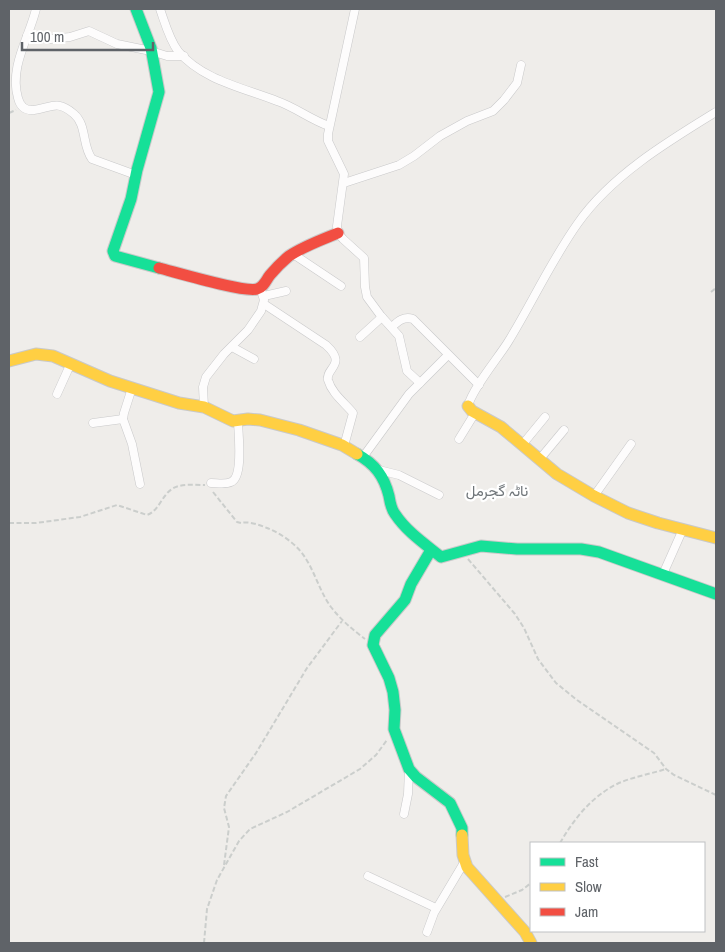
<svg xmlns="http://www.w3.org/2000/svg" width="725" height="952" font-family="'Archivo Narrow',Vazirmatn,sans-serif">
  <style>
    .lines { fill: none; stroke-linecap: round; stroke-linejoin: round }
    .street-casing { stroke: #c9c9ca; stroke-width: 9 }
    .fast-casing { stroke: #c9c9c9; stroke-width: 13 }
    .slow-casing { stroke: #c9c9c9; stroke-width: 13 }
    .jam-casing { stroke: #c9c9c9; stroke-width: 13 }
    .path { stroke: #cbcecc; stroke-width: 2; stroke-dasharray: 5 2.5; stroke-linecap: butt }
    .street { stroke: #fdfcfc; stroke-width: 8 }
    .fast { stroke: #16e098; stroke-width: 11 }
    .slow { stroke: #ffcf43; stroke-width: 11 }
    .jam { stroke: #f24e42; stroke-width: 11 }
    .labels { text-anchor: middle; stroke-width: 4.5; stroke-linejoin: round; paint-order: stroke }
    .quarter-label { font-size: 15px; fill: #70767a; stroke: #fff }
  </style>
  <rect width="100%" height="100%" fill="#efedea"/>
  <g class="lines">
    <defs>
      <g id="street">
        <path d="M36,9C29,38 9,67 18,98C20,106 25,111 34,110C51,108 57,99 74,114C87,125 82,146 92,159L136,175"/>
        <path d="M160,9C165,23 169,39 178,51C202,80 244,88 277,101C295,107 311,120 329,126"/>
        <polyline points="355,9 328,134 328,141 344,174 337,226 338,233 343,239 364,258 365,287 367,297 381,316 399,336 407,371 420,383"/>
        <polyline points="27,36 51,39 70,37 89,31 117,44 151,51 167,56 184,56"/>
        <polyline points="344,183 399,165 414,156 440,136 467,121 493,111 504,100 517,83 521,65"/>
        <polyline points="293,254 341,286"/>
        <polyline points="264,296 286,291"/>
        <path d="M264,304L326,345C348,365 325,368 328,380C332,394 345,403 353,413L344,446"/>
        <path d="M392,327C398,321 404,316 413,319L479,385"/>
        <polyline points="360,337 382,317"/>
        <polyline points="232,347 254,359"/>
        <polyline points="132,388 124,413 123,419 132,444 140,484"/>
        <polyline points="57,394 71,363"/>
        <path d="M468,406C472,389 498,358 508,342C532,303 551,261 578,223C611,176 667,142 716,112"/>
        <polyline points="204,407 203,387 206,377 224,354 248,330 261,311 264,300 260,287"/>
        <polyline points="93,423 123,419"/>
        <polyline points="459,439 475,413"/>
        <polyline points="522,445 545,417"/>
        <polyline points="363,457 409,394 448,355"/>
        <polyline points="539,460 564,430"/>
        <polyline points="379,470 399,475 439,495"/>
        <path d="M211,483C217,483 225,485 231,482C244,477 238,433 238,420"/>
        <polyline points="594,496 631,444"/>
        <polyline points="663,574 683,529"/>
        <polyline points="404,814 408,794 409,769"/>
        <polyline points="368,876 436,908"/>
        <polyline points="427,932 434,913 465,861"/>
      </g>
      <g id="fast">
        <polyline points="136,9 151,48 159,92 137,170 131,199 113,251 115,256 159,268"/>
        <path d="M357,454C375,464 384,476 389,496C390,502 391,509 395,514C407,532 425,544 441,557L481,546L517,549H581L599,552L716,594"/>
        <polyline points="431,550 411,584 405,600 375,635 373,645 389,678 393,692 395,710 394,729 409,769 416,777 450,803 462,828 462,835"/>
      </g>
      <g id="slow">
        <polyline points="9,361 36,354 53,356 110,381 179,403 204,407 233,421 248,419 260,420 299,430 342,445 357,454"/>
        <polyline points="468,406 472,411 501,427 557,474 594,496 628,513 658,523 716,538"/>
        <polyline points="462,835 463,855 467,867 525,932 531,943"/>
      </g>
      <path id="jam" d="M159,268C175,272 245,293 257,289C264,287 266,280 270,275C275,269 283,261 289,256C304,246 321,240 338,233"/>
    </defs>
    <use href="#street" class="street-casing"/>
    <use href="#fast" class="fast-casing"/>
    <use href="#slow" class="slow-casing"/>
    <use href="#jam" class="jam-casing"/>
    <g class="path">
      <polyline points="9,113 16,110"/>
      <polyline points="711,292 716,288"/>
      <path d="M213,492L237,522L241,523C249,521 260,525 267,528C282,534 298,545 306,559C316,575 320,592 331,607C341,620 352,629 365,639"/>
      <path d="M9,523H36L80,517L117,505L147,515C159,511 162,495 172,489C181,483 195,485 205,485"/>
      <polyline points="468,559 515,614 524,628 538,659 556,683 577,700 654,753 666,769 674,775 716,795"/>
      <path d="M560,843C574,819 591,797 617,784C632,777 650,774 666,769"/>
      <polyline points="224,865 229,827 224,808 226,796 256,753 307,668 342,621"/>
      <polyline points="505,897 522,890 531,883"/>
      <polyline points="204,943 207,909 217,880 239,841 250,829 287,812 360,769 376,755 387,740"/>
    </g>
    <use href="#street" class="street"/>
    <use href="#fast" class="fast"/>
    <use href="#slow" class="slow"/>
    <use href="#jam" class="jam"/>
  </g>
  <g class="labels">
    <g class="quarter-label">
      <text x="497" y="496">ناٹہ گجرمل</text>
    </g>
  </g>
  <rect width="725" height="952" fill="none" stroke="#5f6368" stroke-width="20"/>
  <rect x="530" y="842" width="175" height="90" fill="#ffffff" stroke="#bfc1c3"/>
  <rect x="540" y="858" width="25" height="8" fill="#16e098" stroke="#bfc1c3"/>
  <text x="575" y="867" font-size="15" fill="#5f6368">Fast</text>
  <rect x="540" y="883" width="25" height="8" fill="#ffcf43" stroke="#bfc1c3"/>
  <text x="575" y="892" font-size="15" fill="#5f6368">Slow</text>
  <rect x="540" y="908" width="25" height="8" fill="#f24e42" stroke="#bfc1c3"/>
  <text x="575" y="917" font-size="15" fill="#5f6368">Jam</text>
  <path d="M22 42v8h131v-8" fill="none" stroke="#5f6368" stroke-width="2.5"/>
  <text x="30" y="42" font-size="15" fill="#5f6368" stroke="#ffffff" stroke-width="4" paint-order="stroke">100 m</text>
</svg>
